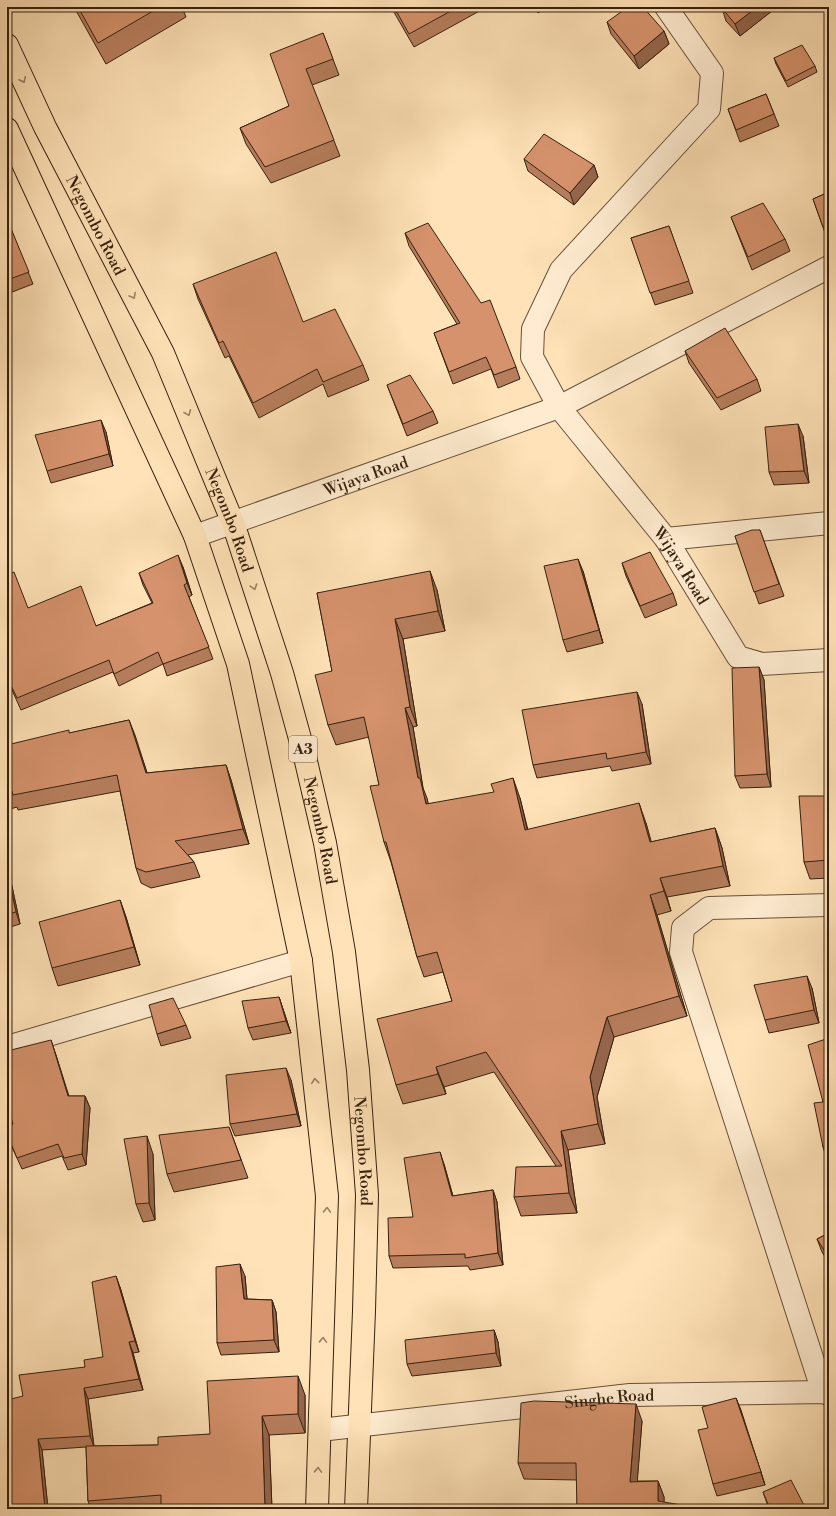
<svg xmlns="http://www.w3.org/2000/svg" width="836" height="1516" font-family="'Libre Bodoni',serif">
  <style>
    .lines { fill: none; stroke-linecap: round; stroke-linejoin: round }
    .street-casing { stroke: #685039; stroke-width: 24 }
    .highway-casing { stroke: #36200f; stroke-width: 24 }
    .street { stroke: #ffecd0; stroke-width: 22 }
    .highway { stroke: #ffe2b7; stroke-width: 22 }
    .wall { fill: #b77e5d; stroke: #36200f }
    .shaded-wall { fill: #95664c; stroke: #36200f }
    .building { fill: #d5926c; stroke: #36200f }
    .oneway { stroke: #9a8163 }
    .labels { text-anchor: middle; stroke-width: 3.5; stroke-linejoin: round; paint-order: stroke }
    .shield { fill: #ffecd0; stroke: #725d49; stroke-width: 1 }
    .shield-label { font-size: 15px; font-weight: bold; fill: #36200f }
    .street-label { font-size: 16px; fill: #36200f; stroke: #ffecd0 }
  </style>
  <rect width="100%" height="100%" fill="#ffe2b7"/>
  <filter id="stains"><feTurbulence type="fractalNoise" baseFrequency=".005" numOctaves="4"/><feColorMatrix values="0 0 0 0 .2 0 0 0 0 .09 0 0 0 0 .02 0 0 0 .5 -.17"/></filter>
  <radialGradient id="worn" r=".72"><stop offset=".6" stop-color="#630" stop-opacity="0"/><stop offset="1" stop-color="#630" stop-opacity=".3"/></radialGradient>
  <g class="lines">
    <defs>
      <g id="street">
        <path id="s1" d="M666,7L712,73L709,109L561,270L533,329L532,357L559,407L666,539L738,657L762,664L829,660"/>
        <path id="s2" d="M195,536L559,407L829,267"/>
        <polyline points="666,539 829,523"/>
        <polyline points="7,1047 301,961"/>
        <polyline points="823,1392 681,952 683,928 709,908 829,905"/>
        <path id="s3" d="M320,1430L630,1395L823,1392L829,1394"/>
      </g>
      <g id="highway">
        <path id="s4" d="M7,45L45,127L163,353L233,523L282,673L305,757L325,843L344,952L358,1070L367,1195L364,1311L356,1509"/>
        <polyline points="7,129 195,536 238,664 301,961 327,1196 317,1509"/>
      </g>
    </defs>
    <use href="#street" class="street-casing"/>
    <use href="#highway" class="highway-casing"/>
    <use href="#street" class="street"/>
    <use href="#highway" class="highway"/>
  </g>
  <g class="wall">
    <polygon points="74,7 182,7 186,17 106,64"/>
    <polygon points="391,7 485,7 485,8 414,47"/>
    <polygon points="724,7 777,7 740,36 726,21 722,8"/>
    <polygon points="607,22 664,31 669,44 639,69 611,34"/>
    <polygon points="323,33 339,75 312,85 340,156 271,183 246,144 240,128 289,106"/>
    <polygon points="774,58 815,66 817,72 788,87 776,64"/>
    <polygon points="766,94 779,126 740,142 728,109"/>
    <polygon points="524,159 594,165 598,177 574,205 528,171"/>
    <polygon points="829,192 829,232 825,233 813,199"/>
    <polygon points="731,217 785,239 790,251 752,270"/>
    <polygon points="7,219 33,284 7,294"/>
    <polygon points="669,226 693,293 655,305 631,238"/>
    <polygon points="405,233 516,367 520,379 498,388 491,369 453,384 434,333 457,324 409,246"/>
    <polygon points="193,284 303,322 363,365 369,380 328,397 323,384 259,418 229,356 225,358 198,299"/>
    <polygon points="685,351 757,379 761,391 721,410 689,363"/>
    <polygon points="387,385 433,411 438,423 407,436"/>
    <polygon points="106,432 113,466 51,483 47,471"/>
    <polygon points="803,436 809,483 774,485 769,472"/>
    <polygon points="760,530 784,596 759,604 735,536"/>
    <polygon points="622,563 673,593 677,605 645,618 626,576"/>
    <polygon points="183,567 192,595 189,597 213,659 167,676 163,664 119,686 113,672 21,710 7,679 7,661 10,660 28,608 96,626 152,603 143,585 139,573"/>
    <polygon points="583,571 603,643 567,652 563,640"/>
    <polygon points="437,590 445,631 403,639 417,726 413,727 423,788 428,804 520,798 528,830 646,823 651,842 715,828 722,848 730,886 667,897 671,911 657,915 687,1016 614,1037 597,1097 605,1144 568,1150 577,1213 521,1216 514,1197 556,1166 494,1072 444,1087 446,1094 403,1104 396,1085 452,1001 443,972 424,977 417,957 391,862 384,842 379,785 369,737 336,745 328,725 332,671 317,593"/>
    <polygon points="759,667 764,680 771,787 740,788 735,776"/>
    <polygon points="642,704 651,764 612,771 610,766 537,778 533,765"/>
    <polygon points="129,720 147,773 226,765 231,780 249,844 188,855 194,862 200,877 151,888 141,883 136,868 120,791 18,810 17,807 7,810 7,745 70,733"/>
    <polygon points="829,796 829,878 810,879 804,862"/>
    <polygon points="7,869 10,877 20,924 7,928"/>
    <polygon points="120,900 126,917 140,965 58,986 52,968"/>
    <polygon points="812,988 819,1023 769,1033 765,1020"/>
    <polygon points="279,997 291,1033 253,1040 248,1028"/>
    <polygon points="186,1025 191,1038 161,1046 157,1034"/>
    <polygon points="829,1038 829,1159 827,1160 823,1147 823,1102"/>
    <polygon points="55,1052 69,1096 85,1096 90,1108 86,1165 68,1170 62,1156 22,1169 7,1136 7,1125 13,1124"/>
    <polygon points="291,1080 301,1126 235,1136 230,1124"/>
    <polygon points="229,1127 248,1178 174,1192 167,1174"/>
    <polygon points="153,1154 155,1220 143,1222 136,1204"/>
    <polygon points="444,1164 453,1196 493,1190 497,1202 503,1265 470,1270 468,1266 393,1268 389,1256 413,1217"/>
    <polygon points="829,1233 829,1263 822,1252 817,1239"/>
    <polygon points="245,1276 247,1299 272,1300 276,1312 279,1352 221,1355 217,1343"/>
    <polygon points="120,1287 139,1352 133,1353 143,1390 88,1399 94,1446 158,1445 210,1434 305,1395 305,1433 269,1435 272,1509 91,1509 88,1501 86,1447 42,1450 48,1509 7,1509 23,1396 85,1367 103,1357"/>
    <polygon points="494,1330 498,1342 501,1366 412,1376 407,1364"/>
    <polygon points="736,1398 765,1485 717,1496 713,1484 708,1428"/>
    <polygon points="642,1421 637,1481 658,1481 664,1497 664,1502 577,1509 577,1480 524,1479 518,1463"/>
    <polygon points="763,1492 806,1509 769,1509"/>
  </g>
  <g class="shaded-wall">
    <polygon points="536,7 546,7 538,13"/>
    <polygon points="757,7 777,7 740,36 735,24"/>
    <polygon points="664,31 669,44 639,69 634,56"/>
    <polygon points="594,165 598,177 574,205 570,193"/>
    <polygon points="101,420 106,432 113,466 109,454"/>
    <polygon points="798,424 803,436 809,483 804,471"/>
    <polygon points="178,555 183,567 192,595 187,583"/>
    <polygon points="578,559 583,571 603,643 599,630"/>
    <polygon points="430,571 437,590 445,631 438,611"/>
    <polygon points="395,619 403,639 417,726 410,707"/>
    <polygon points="759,667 764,680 771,787 767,774"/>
    <polygon points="637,692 642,704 651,764 646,752"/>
    <polygon points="405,708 413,727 423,788 427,798 433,824 418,778"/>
    <polygon points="129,720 135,735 152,788 146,773"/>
    <polygon points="226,765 231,780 249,844 243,829"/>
    <polygon points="513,778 520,798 532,850 525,830"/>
    <polygon points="639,803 646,823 657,862 650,842"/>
    <polygon points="715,828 722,848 730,886 723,866"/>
    <polygon points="7,869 10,877 20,924 16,912 7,872"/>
    <polygon points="660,878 667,897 671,911 664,891"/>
    <polygon points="650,895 657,915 687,1016 679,996"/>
    <polygon points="120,900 126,917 140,965 134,947"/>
    <polygon points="807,976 812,988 819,1023 814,1010"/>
    <polygon points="279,997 291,1033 286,1021"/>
    <polygon points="607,1017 614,1037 597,1097 605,1144 598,1124 590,1077"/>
    <polygon points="51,1040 55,1052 72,1108 68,1096"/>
    <polygon points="436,1067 444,1087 446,1094 438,1074"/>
    <polygon points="286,1068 291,1080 301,1126 297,1114"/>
    <polygon points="85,1096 90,1108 86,1165 82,1154"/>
    <polygon points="561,1131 568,1150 577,1213 569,1193"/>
    <polygon points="147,1136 153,1154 155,1220 149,1203"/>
    <polygon points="440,1152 444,1164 456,1208 452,1196"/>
    <polygon points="493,1190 497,1202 503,1265 498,1253"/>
    <polygon points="240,1264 245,1276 248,1311 244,1299"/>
    <polygon points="116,1276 120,1287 139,1352 135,1341"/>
    <polygon points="272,1300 276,1312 279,1352 274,1340"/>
    <polygon points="494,1330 498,1342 501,1366 496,1353"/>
    <polygon points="129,1342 133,1353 143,1390 139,1379"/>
    <polygon points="298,1376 305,1395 305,1433 298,1414"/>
    <polygon points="84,1388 88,1399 94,1447 90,1436"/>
    <polygon points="736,1398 741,1410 765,1485 761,1472"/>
    <polygon points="636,1404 642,1421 636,1498 630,1482"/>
    <polygon points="262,1416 269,1435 272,1509 265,1509"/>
    <polygon points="38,1439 42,1450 48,1509 45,1509"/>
    <polygon points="658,1481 664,1497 664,1509 658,1501"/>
  </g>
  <g class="building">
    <polygon points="78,7 160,7 98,43"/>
    <polygon points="394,7 458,7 409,34"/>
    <polygon points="628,7 643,7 664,31 634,56 607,22"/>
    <polygon points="724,7 757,7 735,24 722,8"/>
    <polygon points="323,33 333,59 306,69 334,140 265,167 240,128 289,106 270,54"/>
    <polygon points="802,45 815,66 786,81 774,58"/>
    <polygon points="766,94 774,114 736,130 728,109"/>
    <polygon points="544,134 594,165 570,193 524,159"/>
    <polygon points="829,192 829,225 823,227 813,199"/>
    <polygon points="763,203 785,239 748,257 731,217"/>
    <polygon points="7,219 29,272 7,280"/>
    <polygon points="428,223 481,303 490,300 516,367 494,375 486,357 449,372 434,333 460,323 405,233"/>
    <polygon points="669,226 689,281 650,293 631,238"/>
    <polygon points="276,252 303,322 335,309 363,365 323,382 317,369 253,403 223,341 219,343 193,284"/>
    <polygon points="725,328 757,379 717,398 685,351"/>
    <polygon points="410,375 433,411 403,424 387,385"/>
    <polygon points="101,420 109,454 47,471 35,435"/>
    <polygon points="798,424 804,471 769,472 765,427"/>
    <polygon points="752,530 760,530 779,584 754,592 735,536"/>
    <polygon points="650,552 673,593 640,606 622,563"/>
    <polygon points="178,555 187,583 184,585 209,647 163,664 158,652 114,674 109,660 17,698 7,677 7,661 10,660 7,651 7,575 14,572 28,608 81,586 96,626 153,603 139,573"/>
    <polygon points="578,559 599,630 563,640 544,566"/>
    <polygon points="430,571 438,611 395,619 410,707 405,708 418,778 420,778 426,804 494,792 491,784 513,778 525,830 639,803 650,842 715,828 723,866 660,878 664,891 650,895 679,996 607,1017 590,1077 598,1124 561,1131 569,1193 514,1197 516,1167 562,1166 486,1052 436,1067 438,1074 396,1085 377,1019 452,1001 437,952 417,957 386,842 384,842 370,786 379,785 364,717 328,725 315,675 332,671 317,593"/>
    <polygon points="759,667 767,774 735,776 732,668"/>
    <polygon points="637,692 646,752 607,759 606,753 533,765 522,710"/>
    <polygon points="129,720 146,773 226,765 243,829 175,841 194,862 146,872 136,868 117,775 13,795 12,791 7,793 7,745 69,730 69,733"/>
    <polygon points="799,796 829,796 829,860 804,862"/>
    <polygon points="7,872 16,912 7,914"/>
    <polygon points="120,900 134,947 52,968 39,922"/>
    <polygon points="807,976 814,1010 765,1020 754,985"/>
    <polygon points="279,997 286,1021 248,1028 242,1001"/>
    <polygon points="173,998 186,1025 157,1034 149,1005"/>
    <polygon points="829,1038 829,1146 823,1147 814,1103 823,1102 808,1045"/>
    <polygon points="51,1040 68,1096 85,1096 82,1154 64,1158 58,1144 17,1158 7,1134 7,1125 13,1124 7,1107 7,1051"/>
    <polygon points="286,1068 297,1114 230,1124 226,1075"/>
    <polygon points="229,1127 241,1160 167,1174 159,1135"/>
    <polygon points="147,1136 149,1203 136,1204 124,1139"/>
    <polygon points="440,1152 452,1196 493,1190 498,1253 465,1258 465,1254 389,1256 388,1218 413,1217 404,1158"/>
    <polygon points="829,1233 829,1258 817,1239"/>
    <polygon points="240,1264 244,1299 272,1300 274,1340 217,1343 216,1267"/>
    <polygon points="116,1276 135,1341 129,1342 139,1379 84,1388 90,1436 38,1439 45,1509 7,1509 7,1400 23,1396 19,1375 85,1367 84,1360 103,1357 92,1282"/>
    <polygon points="494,1330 496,1353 407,1364 405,1340"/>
    <polygon points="298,1376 298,1414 262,1416 265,1509 161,1509 161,1495 88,1501 86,1446 158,1445 158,1437 210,1434 207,1381"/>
    <polygon points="736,1398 761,1472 713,1484 698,1430 708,1428 702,1407"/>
    <polygon points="534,1401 636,1404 630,1482 658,1481 658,1501 705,1509 577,1509 576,1463 518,1463 521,1403"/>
    <polygon points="791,1480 806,1509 770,1509 763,1492"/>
  </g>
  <defs><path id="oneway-chevron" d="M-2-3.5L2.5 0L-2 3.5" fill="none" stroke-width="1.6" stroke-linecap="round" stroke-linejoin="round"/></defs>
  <g class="oneway">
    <use href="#oneway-chevron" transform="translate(23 80) rotate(65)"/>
    <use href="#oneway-chevron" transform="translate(133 296) rotate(62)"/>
    <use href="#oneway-chevron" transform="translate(188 413) rotate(68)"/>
    <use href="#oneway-chevron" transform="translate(254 587) rotate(72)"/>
    <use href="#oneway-chevron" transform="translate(315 1081) rotate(-96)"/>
    <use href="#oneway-chevron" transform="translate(327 1210) rotate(-88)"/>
    <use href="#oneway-chevron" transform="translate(323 1340) rotate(-88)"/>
    <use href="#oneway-chevron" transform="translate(318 1470) rotate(-88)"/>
  </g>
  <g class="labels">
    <rect class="shield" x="289" y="736" width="28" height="26" rx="3"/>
    <g class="shield-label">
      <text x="303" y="754">A3</text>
    </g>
    <g class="street-label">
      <text dy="6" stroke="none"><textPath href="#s4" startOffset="201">Negombo Road</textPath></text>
      <text dy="6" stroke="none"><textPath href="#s2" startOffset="181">Wijaya Road</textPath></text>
      <text dy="6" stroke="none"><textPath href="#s4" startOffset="525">Negombo Road</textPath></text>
      <text dy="6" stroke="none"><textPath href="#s1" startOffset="686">Wijaya Road</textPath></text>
      <text dy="6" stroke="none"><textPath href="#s4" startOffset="849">Negombo Road</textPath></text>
      <text dy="6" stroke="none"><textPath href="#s4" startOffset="1173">Negombo Road</textPath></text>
      <text dy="6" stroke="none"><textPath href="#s3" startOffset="291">Singhe Road</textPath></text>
    </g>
  </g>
  <rect width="836" height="1516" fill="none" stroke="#ffe2b7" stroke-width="24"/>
  <rect x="8" y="8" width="820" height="1500" fill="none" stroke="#36200f" stroke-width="2"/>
  <rect x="12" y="12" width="812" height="1492" fill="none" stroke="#36200f"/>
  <rect width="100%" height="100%" filter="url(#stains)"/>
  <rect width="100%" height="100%" fill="url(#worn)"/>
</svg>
